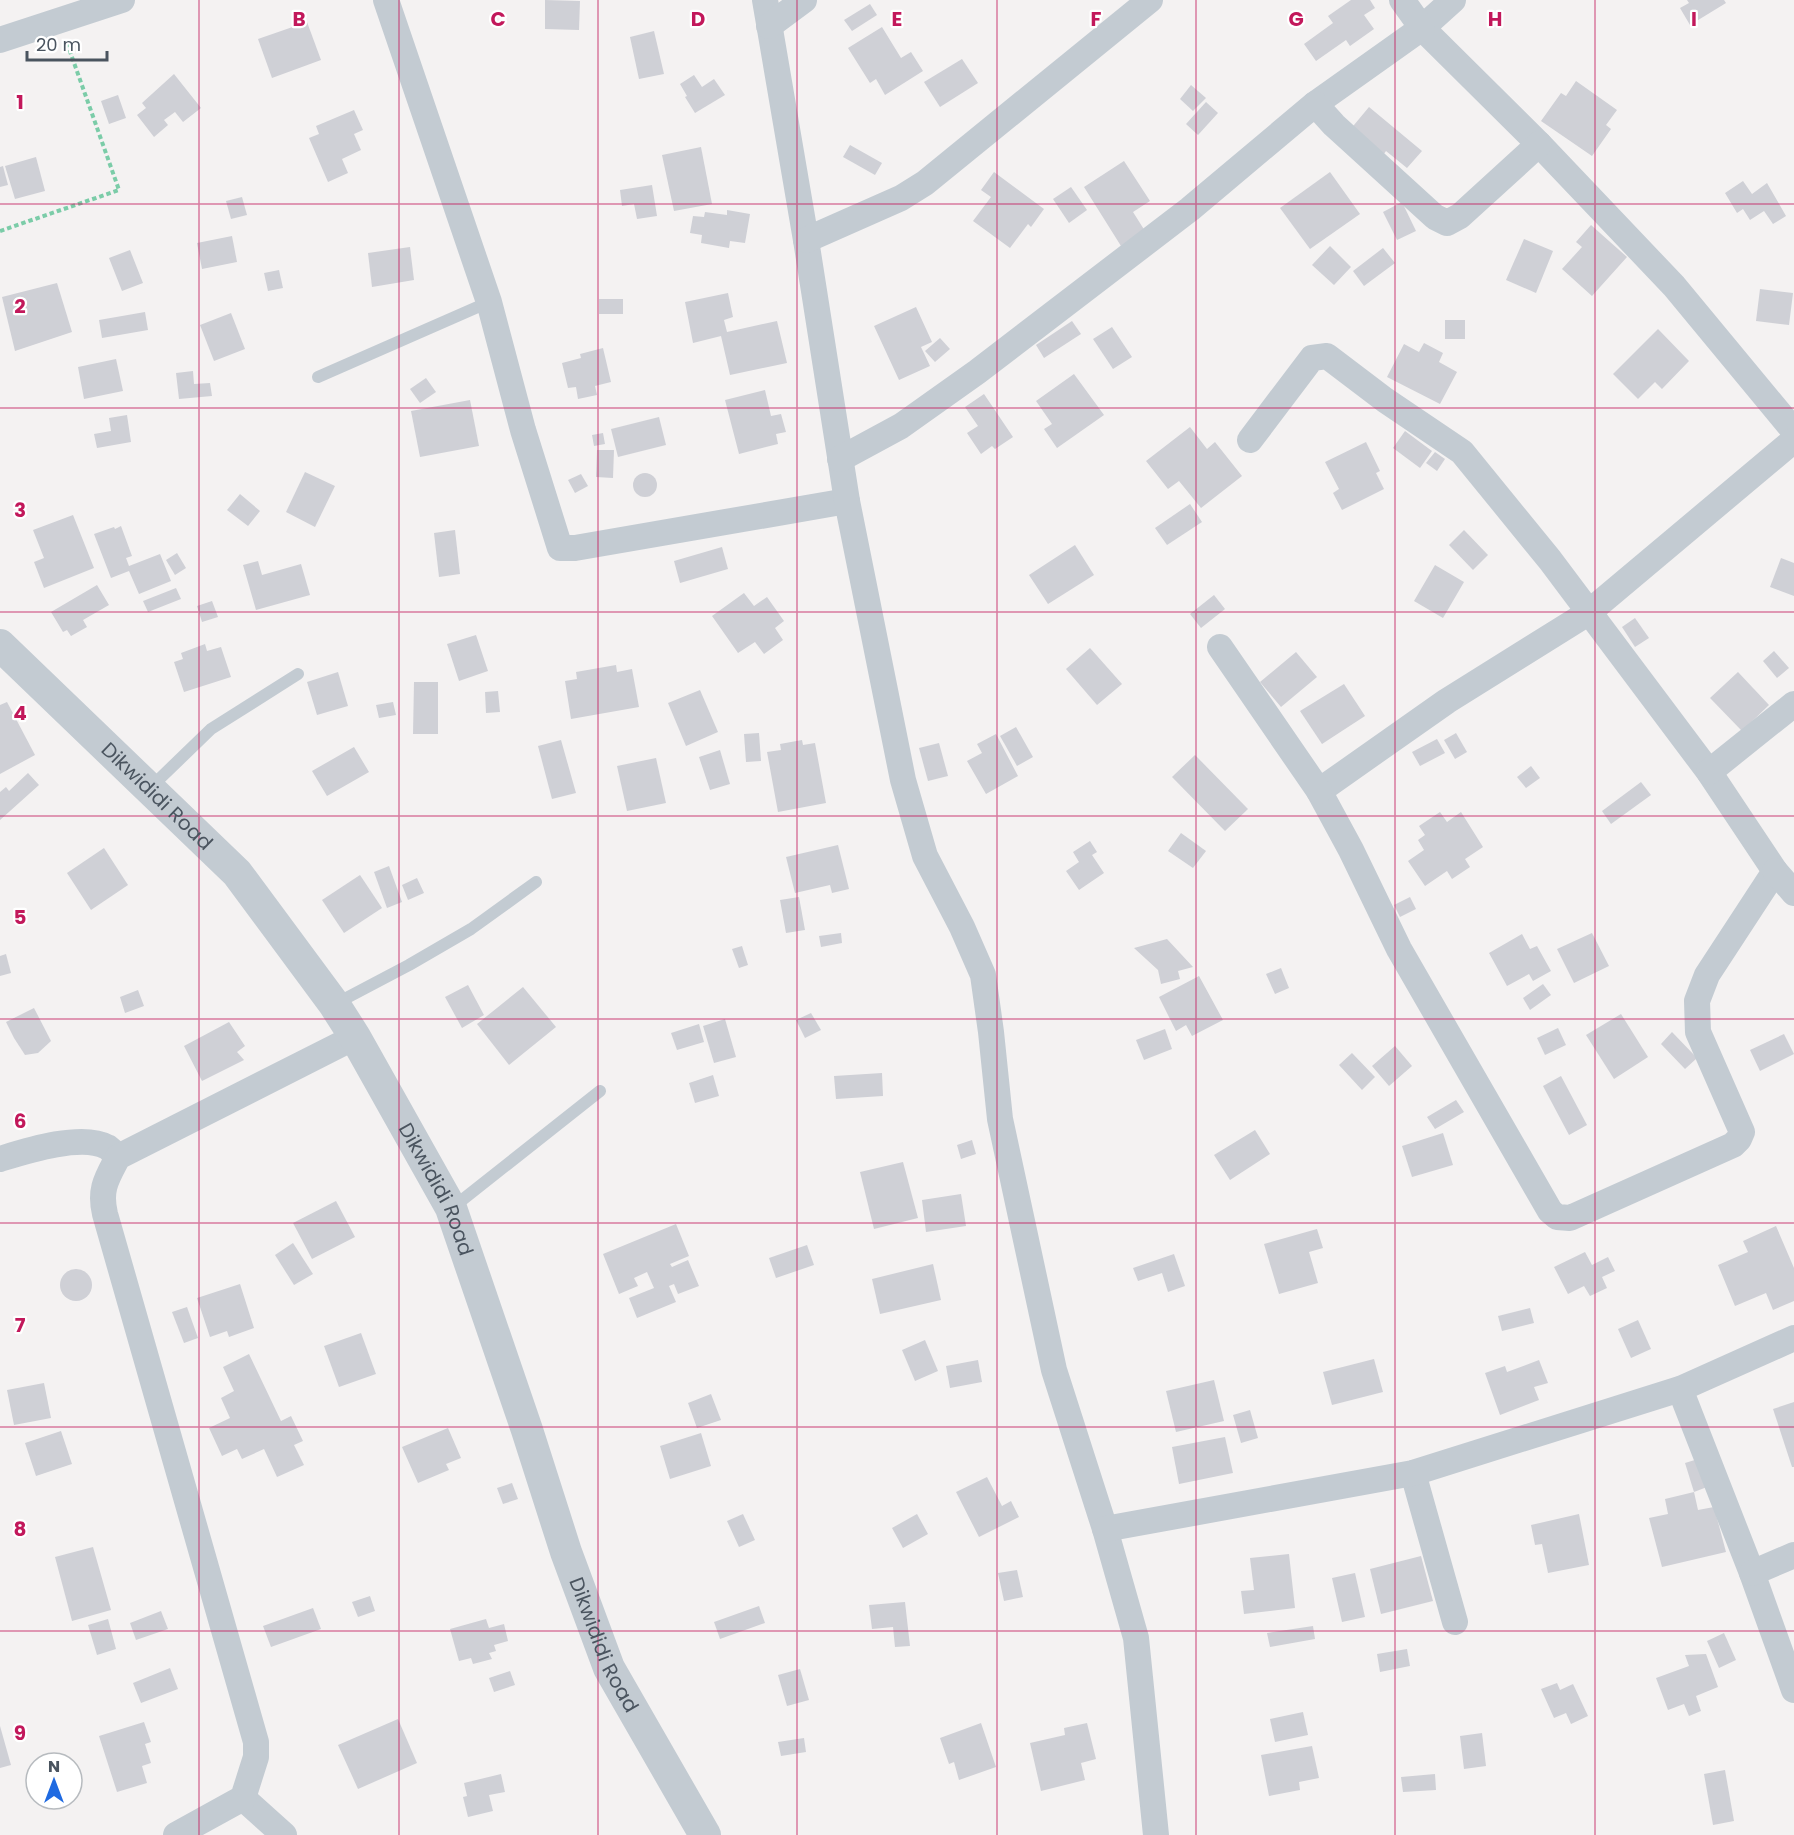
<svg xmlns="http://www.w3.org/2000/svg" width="1794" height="1835" font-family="Poppins,sans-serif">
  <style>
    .building { fill: #cfd0d6 }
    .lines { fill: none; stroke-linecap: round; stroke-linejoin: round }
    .path { stroke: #7bcca8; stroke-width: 4; stroke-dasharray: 4.5 3; stroke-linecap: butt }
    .service { stroke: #c3cbd2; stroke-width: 12 }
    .minor { stroke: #c3cbd2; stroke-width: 26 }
    .tertiary { stroke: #c3cbd2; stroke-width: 32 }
    .grid { fill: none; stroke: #c2185b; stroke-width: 1.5; stroke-opacity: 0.55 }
    .labels { text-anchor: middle; stroke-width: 4.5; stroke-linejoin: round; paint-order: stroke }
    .street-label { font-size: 20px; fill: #4a545f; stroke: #fff }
    .grid-label { font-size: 20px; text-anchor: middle; font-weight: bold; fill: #c2185b; stroke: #fff; stroke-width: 4.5; stroke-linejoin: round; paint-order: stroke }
  </style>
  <rect width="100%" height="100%" fill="#f4f2f2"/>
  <g class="building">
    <polygon points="545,0 580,1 579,30 545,29"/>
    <polygon points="1351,0 1370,0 1375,8 1364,15 1374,29 1350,46 1346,40 1316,61 1304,44 1333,23 1328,16"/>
    <polygon points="1687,0 1724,0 1726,3 1690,25 1680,8 1689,3"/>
    <polygon points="870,4 877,15 852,31 844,20"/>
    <polygon points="307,22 321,60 272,78 258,39"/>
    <polygon points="882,27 901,58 911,52 923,71 885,95 876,79 870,83 848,48"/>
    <polygon points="654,31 664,74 639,79 630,37"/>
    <polygon points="962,59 978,83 940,107 924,82"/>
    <polygon points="174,74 201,108 183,122 175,112 164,120 168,125 154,137 137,115 146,108 142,103"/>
    <polygon points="694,75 702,87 714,79 725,95 695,113 685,97 687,96 680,84"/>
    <polygon points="1576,81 1617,110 1606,125 1611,129 1592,156 1541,121 1561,93 1566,96"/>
    <polygon points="1191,85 1206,98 1193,111 1180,99"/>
    <polygon points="118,95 126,118 109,124 101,101"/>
    <polygon points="1206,102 1218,113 1198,135 1186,124"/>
    <polygon points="1369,107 1422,151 1407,168 1386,151 1381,158 1349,131"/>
    <polygon points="354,110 363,130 354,134 361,150 342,159 348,173 328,182 309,138 319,134 316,126"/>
    <polygon points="850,145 882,163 875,175 843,157"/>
    <polygon points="701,147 712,204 674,211 662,155"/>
    <polygon points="36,157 45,191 15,199 5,166"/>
    <polygon points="1124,161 1150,201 1133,212 1145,231 1121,246 1084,187"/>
    <polygon points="3,166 8,185 0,187 0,167"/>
    <polygon points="994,172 1044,209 1031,227 1028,224 1010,248 973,221 991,197 981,190"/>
    <polygon points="1330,172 1360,214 1310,249 1280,208"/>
    <polygon points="1743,181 1752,194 1767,183 1786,216 1773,224 1764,211 1750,220 1743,209 1737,213 1725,193"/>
    <polygon points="652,185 657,216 637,219 634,204 622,206 620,190"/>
    <polygon points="1071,187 1087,210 1069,223 1053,199"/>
    <polygon points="242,197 247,215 231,219 226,201"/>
    <polygon points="1402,202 1416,231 1397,240 1383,212"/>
    <polygon points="727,210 750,214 745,243 730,241 729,248 701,243 702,235 690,233 693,216 704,217 705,212 727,215"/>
    <polygon points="1591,225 1627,257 1592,296 1562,269 1582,247 1576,242"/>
    <polygon points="232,236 237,262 202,269 197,243"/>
    <polygon points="1524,239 1553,251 1536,293 1506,280"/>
    <polygon points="1330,246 1351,267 1334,285 1312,265"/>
    <polygon points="410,247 414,280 372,287 368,253"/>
    <polygon points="1383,248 1395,263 1364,286 1353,271"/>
    <polygon points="130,250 143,283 122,291 109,258"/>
    <polygon points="279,270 283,288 268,291 264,273"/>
    <polygon points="57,283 72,332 15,351 2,297"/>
    <polygon points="1760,289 1793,293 1789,325 1756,321"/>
    <polygon points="728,293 733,317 724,320 727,332 777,321 787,363 730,375 721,336 693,343 685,302"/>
    <rect x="599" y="299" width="24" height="15"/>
    <polygon points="916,307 932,342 921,347 930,366 899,380 874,326"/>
    <polygon points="145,312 148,330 102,338 99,320"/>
    <polygon points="231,313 245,349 214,361 200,325"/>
    <rect x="1445" y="320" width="20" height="19"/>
    <polygon points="1072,321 1081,334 1044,358 1036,345"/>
    <polygon points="1112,327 1132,357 1113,369 1093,339"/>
    <polygon points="1658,329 1689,361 1662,389 1655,382 1638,399 1613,374"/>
    <polygon points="940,338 950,349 935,362 925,351"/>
    <polygon points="1424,343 1443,353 1439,362 1457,372 1440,404 1387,377 1404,344 1419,352"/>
    <polygon points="603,348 611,382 595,386 597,395 578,399 576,387 568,388 562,363 581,358 580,354"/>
    <polygon points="116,359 123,391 84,399 78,367"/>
    <polygon points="193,371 194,384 210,383 212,396 179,399 176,373"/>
    <polygon points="1074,374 1104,415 1057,448 1044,429 1052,424 1036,401"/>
    <polygon points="426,378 436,392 420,403 410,389"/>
    <polygon points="765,390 771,416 781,414 786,432 776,434 778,444 739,454 725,400"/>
    <polygon points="984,394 1013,437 995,449 992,446 981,454 967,433 978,426 965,407"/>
    <polygon points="470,400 479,446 420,457 411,411"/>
    <polygon points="127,415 131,442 97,448 94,434 111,431 109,418"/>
    <polygon points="659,417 666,445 618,457 611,429"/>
    <polygon points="1190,427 1207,449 1215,442 1242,476 1201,508 1179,481 1168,489 1146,461"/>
    <polygon points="1405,431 1432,451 1420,468 1393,448"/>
    <polygon points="603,433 605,444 594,446 592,435"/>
    <polygon points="1366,442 1380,471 1376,473 1384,489 1342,510 1333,493 1339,489 1325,462"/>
    <polygon points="597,450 614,450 613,478 596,477"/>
    <polygon points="1435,452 1445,459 1437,471 1426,463"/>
    <polygon points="305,472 335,486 315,527 286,512"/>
    <circle cx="645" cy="485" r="12"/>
    <polygon points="581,474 588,486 575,493 568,480"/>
    <polygon points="240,494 260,511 248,526 227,510"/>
    <polygon points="1190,504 1202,522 1167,545 1155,528"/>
    <polygon points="73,515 94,568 44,588 34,562 44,558 33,530"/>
    <polygon points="121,526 132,556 126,558 129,566 160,554 171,581 139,594 129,571 111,578 94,534 114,527 115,529"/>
    <polygon points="455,530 460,574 439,577 434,533"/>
    <polygon points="1464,530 1488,555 1473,570 1449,545"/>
    <polygon points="1075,545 1094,575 1048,604 1029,575"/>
    <polygon points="722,547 728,569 680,583 674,561"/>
    <polygon points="177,553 186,568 175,575 166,560"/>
    <polygon points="1781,558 1794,563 1794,596 1770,587"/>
    <polygon points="258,561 262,575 301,564 310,595 256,610 243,565"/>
    <polygon points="1435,565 1464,582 1443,618 1414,601"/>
    <polygon points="97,585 109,605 83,620 87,627 71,636 67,630 63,632 51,612"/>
    <polygon points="176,588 181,599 148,612 143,601"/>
    <polygon points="744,593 754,606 767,597 784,621 775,628 783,640 764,654 755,642 738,653 712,616"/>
    <polygon points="1214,595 1225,609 1201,628 1190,614"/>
    <polygon points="212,601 218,617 202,622 197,606"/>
    <polygon points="1635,618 1649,638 1635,647 1622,627"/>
    <polygon points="476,635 488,671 459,681 447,644"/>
    <polygon points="205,644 207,651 221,647 231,677 184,692 174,662 183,659 181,653"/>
    <polygon points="1090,648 1122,684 1097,705 1066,669"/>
    <polygon points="1774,651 1789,668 1777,678 1763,661"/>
    <polygon points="1296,652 1317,677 1281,707 1260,682"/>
    <polygon points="616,665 617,672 632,669 639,707 571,719 565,681 577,679 576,672"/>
    <polygon points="338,672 348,706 317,715 307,682"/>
    <polygon points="1738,672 1769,705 1742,731 1710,698"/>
    <polygon points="414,682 438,682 438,734 413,734"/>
    <polygon points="1344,684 1365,716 1322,744 1300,711"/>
    <polygon points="700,690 718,732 686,746 668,703"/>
    <polygon points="498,691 500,712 486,713 485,692"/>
    <polygon points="7,702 35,755 0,774 0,705"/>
    <polygon points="393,702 396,715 379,718 376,705"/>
    <polygon points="1016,727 1033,757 1017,766 1000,736"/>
    <polygon points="759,733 761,761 746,762 744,734"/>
    <polygon points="1456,733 1467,752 1455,759 1444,740"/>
    <polygon points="996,734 1018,776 986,794 967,761 982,753 977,744"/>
    <polygon points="1437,739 1445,753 1420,766 1412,752"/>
    <polygon points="561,740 576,793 552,799 538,746"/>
    <polygon points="802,740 803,745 815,743 826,803 778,812 767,752 781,750 780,744"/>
    <polygon points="939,743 948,776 928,781 919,748"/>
    <polygon points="354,747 369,772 327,796 312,771"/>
    <polygon points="720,750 730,784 710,790 699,757"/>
    <polygon points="1195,755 1248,809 1225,831 1172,777"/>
    <polygon points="656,758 666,803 627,811 617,766"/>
    <polygon points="1531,766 1540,778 1526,788 1517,777"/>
    <polygon points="28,773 39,785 0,820 0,792 6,787 9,791"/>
    <polygon points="1641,782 1651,795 1611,824 1602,811"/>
    <polygon points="1440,812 1447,822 1461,812 1483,847 1465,859 1470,867 1452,879 1447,871 1425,886 1408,861 1424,850 1418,840 1425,835 1419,826"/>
    <polygon points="1181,833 1206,851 1193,868 1168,851"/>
    <polygon points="1090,841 1097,852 1092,855 1104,873 1079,890 1066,871 1079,862 1073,852"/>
    <polygon points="838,845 849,889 832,893 830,885 795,893 786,857"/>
    <polygon points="104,848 128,885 91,910 67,873"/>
    <polygon points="389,866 402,902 387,908 374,872"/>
    <polygon points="360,875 382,908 344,933 322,900"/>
    <polygon points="417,878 424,893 408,900 402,885"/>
    <polygon points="799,897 805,930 786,933 780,900"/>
    <polygon points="1410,897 1416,909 1400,917 1394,905"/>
    <polygon points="841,933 842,943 821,947 819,936"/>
    <polygon points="1592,933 1609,966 1574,983 1557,949"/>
    <polygon points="1522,934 1530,949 1537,946 1551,971 1533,981 1529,974 1507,986 1489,953"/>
    <polygon points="1167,939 1193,967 1178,971 1180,979 1161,984 1158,970 1134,948"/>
    <polygon points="742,946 748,965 739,968 732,949"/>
    <polygon points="6,954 11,973 0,976 0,956"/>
    <polygon points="1281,968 1289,988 1275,994 1266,974"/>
    <polygon points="1199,976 1223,1020 1192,1036 1186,1025 1176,1031 1159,997"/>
    <polygon points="1543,984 1551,995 1530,1010 1523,998"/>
    <polygon points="468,985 484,1015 462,1028 445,997"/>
    <polygon points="523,987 556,1027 509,1065 477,1024"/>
    <polygon points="138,990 144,1006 125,1013 120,997"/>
    <polygon points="34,1008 51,1041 38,1053 25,1055 14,1038 6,1022"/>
    <polygon points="811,1013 821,1030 805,1038 796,1020"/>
    <polygon points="1621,1014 1648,1057 1614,1079 1586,1035"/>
    <polygon points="725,1019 736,1057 714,1063 703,1026"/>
    <polygon points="229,1022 245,1046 237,1052 244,1060 202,1081 184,1046"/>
    <polygon points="699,1024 704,1042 677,1050 671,1033"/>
    <polygon points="1558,1028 1566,1045 1545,1055 1537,1038"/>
    <polygon points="1165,1029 1172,1049 1144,1060 1136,1040"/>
    <polygon points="1672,1032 1697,1058 1685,1069 1661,1044"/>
    <polygon points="1784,1034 1794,1054 1760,1071 1750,1050"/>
    <polygon points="1395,1046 1412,1066 1389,1086 1372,1066"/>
    <polygon points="1352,1053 1375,1077 1362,1090 1339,1065"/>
    <polygon points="882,1073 883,1096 836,1099 834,1076"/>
    <polygon points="713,1075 719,1096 695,1103 689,1083"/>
    <polygon points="1561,1076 1587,1125 1569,1135 1543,1086"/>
    <polygon points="1456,1100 1464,1112 1435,1129 1427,1117"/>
    <polygon points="1255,1130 1270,1154 1230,1180 1214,1155"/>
    <polygon points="1443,1133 1453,1165 1412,1177 1402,1146"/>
    <polygon points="972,1140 976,1154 961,1159 957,1145"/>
    <polygon points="903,1162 918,1218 874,1229 860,1172"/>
    <polygon points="961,1194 966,1226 926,1232 922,1200"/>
    <polygon points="336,1201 355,1237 312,1259 293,1223"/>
    <polygon points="676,1224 689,1256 670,1264 672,1267 688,1260 699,1286 678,1294 674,1284 669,1286 676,1302 637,1318 629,1298 654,1288 647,1272 634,1278 638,1286 619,1294 603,1254"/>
    <polygon points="1776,1226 1794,1268 1794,1301 1773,1310 1766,1293 1735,1306 1718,1265 1748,1252 1743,1241"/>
    <polygon points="1317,1229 1323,1248 1309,1252 1318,1283 1279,1294 1264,1244"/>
    <polygon points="293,1243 313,1274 294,1285 275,1255"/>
    <polygon points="807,1245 814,1265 776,1278 769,1258"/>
    <polygon points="1585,1252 1592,1265 1608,1257 1615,1271 1602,1277 1607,1288 1590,1296 1584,1286 1568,1294 1554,1267"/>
    <polygon points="1174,1254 1185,1286 1168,1292 1162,1273 1138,1281 1133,1268"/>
    <polygon points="933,1264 941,1300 880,1314 872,1279"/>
    <circle cx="76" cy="1285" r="16"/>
    <polygon points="240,1284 254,1328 229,1337 227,1331 210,1337 197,1298"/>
    <polygon points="187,1307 198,1338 184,1343 172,1312"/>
    <polygon points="1530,1308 1534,1323 1502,1331 1498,1316"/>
    <polygon points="1638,1320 1651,1349 1631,1358 1618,1329"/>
    <polygon points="361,1333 376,1374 339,1387 324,1346"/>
    <polygon points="925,1340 938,1371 915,1381 902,1350"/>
    <polygon points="249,1354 281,1421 291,1416 303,1441 294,1445 304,1465 277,1477 264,1449 242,1459 237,1449 222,1456 209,1428 230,1418 221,1398 234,1391 223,1367"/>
    <polygon points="1374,1359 1383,1392 1332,1405 1323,1372"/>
    <polygon points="978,1360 982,1382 950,1388 946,1366"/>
    <polygon points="1539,1360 1548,1383 1534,1387 1539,1400 1500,1415 1485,1373 1505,1366 1507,1372"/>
    <polygon points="1214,1380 1224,1421 1176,1432 1166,1391"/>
    <polygon points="44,1383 51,1418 14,1425 7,1390"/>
    <polygon points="711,1394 721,1420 697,1428 688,1403"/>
    <polygon points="1794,1402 1794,1467 1792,1467 1773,1409"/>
    <polygon points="1250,1410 1258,1438 1241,1443 1233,1415"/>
    <polygon points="448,1428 461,1458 446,1464 449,1470 418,1483 402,1447"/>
    <polygon points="61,1431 72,1464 36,1476 25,1443"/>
    <polygon points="701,1433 711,1466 670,1479 660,1446"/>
    <polygon points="1225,1437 1233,1473 1179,1484 1172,1447"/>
    <polygon points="1698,1459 1707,1487 1694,1492 1685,1463"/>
    <polygon points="987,1477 1002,1506 1011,1501 1019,1517 979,1537 956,1492"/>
    <polygon points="512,1483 518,1499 503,1504 497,1488"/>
    <polygon points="1694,1492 1698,1510 1714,1507 1726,1552 1662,1567 1649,1518 1668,1514 1665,1499"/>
    <polygon points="743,1514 755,1540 739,1547 727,1521"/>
    <polygon points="917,1514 928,1534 903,1548 892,1528"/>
    <polygon points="1579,1514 1589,1565 1548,1573 1542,1544 1535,1545 1531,1525"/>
    <polygon points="93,1547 111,1610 72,1621 55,1557"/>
    <polygon points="1289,1554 1295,1608 1244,1614 1241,1591 1254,1590 1250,1558"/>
    <polygon points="1421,1556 1433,1601 1381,1614 1370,1569"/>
    <polygon points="1017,1570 1023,1597 1004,1601 998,1573"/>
    <polygon points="1355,1573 1365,1617 1342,1622 1332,1578"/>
    <polygon points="370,1596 375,1611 358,1617 352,1602"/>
    <polygon points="905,1602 910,1646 895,1647 893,1627 872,1629 869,1605"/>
    <polygon points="759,1606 765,1623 720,1639 714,1622"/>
    <polygon points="313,1608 321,1629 271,1647 263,1626"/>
    <polygon points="161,1611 168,1629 136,1640 130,1623"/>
    <polygon points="108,1619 116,1649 97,1655 88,1625"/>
    <polygon points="486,1619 489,1628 504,1624 508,1641 494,1645 496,1651 489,1653 492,1659 473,1664 471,1658 459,1661 450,1629"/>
    <polygon points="1313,1626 1315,1639 1270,1647 1267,1633"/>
    <polygon points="1724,1633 1736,1660 1719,1668 1707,1641"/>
    <polygon points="1407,1649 1410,1666 1380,1672 1377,1654"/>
    <polygon points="1706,1654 1718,1687 1696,1696 1701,1711 1689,1716 1684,1704 1668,1710 1656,1678 1689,1666 1685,1655"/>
    <polygon points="170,1668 178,1689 141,1703 133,1683"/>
    <polygon points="800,1669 809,1700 787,1706 778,1675"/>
    <polygon points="510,1671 515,1685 494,1692 489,1678"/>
    <polygon points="1557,1683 1560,1690 1573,1684 1588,1716 1571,1724 1566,1713 1554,1718 1541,1689"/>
    <polygon points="1303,1712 1308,1735 1275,1742 1270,1719"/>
    <polygon points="398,1719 417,1763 358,1789 338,1745"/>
    <polygon points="144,1722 151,1742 145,1744 151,1763 142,1766 147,1783 117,1792 99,1736"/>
    <polygon points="981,1723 996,1767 959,1780 954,1762 949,1764 940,1738"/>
    <polygon points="1087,1723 1096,1759 1081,1763 1085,1780 1041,1791 1030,1743 1065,1735 1064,1728"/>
    <polygon points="0,1726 11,1765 0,1768"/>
    <polygon points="1482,1733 1486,1766 1464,1769 1460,1736"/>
    <polygon points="804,1738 806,1752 781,1756 778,1742"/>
    <polygon points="1312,1746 1319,1778 1299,1782 1300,1790 1269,1796 1261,1755"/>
    <polygon points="1725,1770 1734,1821 1713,1825 1704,1774"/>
    <polygon points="501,1774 505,1792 489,1795 493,1811 468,1817 463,1797 467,1796 464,1783"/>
    <polygon points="1435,1774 1436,1790 1403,1792 1401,1777"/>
  </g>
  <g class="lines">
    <polyline class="path" points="0,231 119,190 67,43"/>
    <g class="service">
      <polyline points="318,377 489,302"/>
      <polyline points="150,788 211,729 298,674"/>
      <polyline points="335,1004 409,965 471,929 536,882"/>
      <polyline points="452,1208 600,1091"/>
    </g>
    <g class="minor">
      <polyline points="386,0 489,302 523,430 560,548 575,548 847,501"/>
      <polyline points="765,0 806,240 847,501 903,780 925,856 962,927 983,975 991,1032 1000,1119 1054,1370 1105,1529 1136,1638 1156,1835"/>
      <polyline points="1453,0 1422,28 1539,144 1674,286 1794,431"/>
      <polyline points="769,26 804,0"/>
      <polyline points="0,40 122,0"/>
      <polyline points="1315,104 1422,28 1402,0"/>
      <polyline points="806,240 901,198 925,183 1150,0"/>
      <polyline points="1250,440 1312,358 1327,356 1385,400 1462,452 1550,560 1709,772 1775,871 1707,975 1697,1001 1698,1032 1742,1132 1739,1139 1733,1145 1570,1218 1557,1217 1550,1211 1399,949 1351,850 1319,791 1447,701 1588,613 1794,440"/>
      <polyline points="840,459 901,426 977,372 1190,209 1315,104 1334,125 1435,217 1447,223 1460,216 1539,144"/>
      <polyline points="1220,647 1319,791"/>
      <polyline points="1709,772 1794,704"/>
      <polyline points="1775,871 1794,893"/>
      <path d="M0,1159C26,1151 82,1133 107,1147C111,1149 114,1154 118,1157"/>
      <polyline points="1680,1389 1752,1573 1794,1690"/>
      <polyline points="1413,1473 1455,1622"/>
      <polyline points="1105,1529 1413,1473 1680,1389 1794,1338"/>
      <polyline points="1752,1573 1794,1555"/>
      <polyline points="243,1798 284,1835"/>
      <path d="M176,1835L243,1798L256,1757V1742L105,1214C99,1189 107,1178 118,1157L355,1037"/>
    </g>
    <path class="tertiary" id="s1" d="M0,645L237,873L334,1004L355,1037L451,1208L527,1430L566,1552L609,1668L705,1835"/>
  </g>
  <path class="grid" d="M199,0V1835M399,0V1835M598,0V1835M797,0V1835M997,0V1835M1196,0V1835M1395,0V1835M1595,0V1835M0,204H1794M0,408H1794M0,612H1794M0,816H1794M0,1019H1794M0,1223H1794M0,1427H1794M0,1631H1794"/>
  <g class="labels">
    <g class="street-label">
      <text dy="7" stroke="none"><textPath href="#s1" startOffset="218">Dikwididi Road</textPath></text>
      <text dy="7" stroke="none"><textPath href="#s1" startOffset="704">Dikwididi Road</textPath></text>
      <text dy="7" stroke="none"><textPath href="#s1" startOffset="1190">Dikwididi Road</textPath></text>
    </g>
  </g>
  <g class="grid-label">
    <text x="299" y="26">B</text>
    <text x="498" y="26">C</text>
    <text x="698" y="26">D</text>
    <text x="897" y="26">E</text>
    <text x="1096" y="26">F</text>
    <text x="1296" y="26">G</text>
    <text x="1495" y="26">H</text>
    <text x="1694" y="26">I</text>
    <text x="20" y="109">1</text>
    <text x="20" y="313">2</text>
    <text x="20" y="517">3</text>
    <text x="20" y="720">4</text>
    <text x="20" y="924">5</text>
    <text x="20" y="1128">6</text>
    <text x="20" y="1332">7</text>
    <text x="20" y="1536">8</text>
    <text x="20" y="1740">9</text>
  </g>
  <g transform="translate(54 1781)"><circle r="28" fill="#ffffff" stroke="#b7bbbf" stroke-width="1.5"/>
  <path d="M0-4.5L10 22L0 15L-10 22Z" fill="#1f6ae1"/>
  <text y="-9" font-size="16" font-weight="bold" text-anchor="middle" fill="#4a545f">N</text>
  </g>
  <path d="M27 51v9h80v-9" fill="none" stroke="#4a545f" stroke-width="3"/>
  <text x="36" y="51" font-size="18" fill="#4a545f" stroke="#ffffff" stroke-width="4.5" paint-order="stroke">20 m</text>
</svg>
